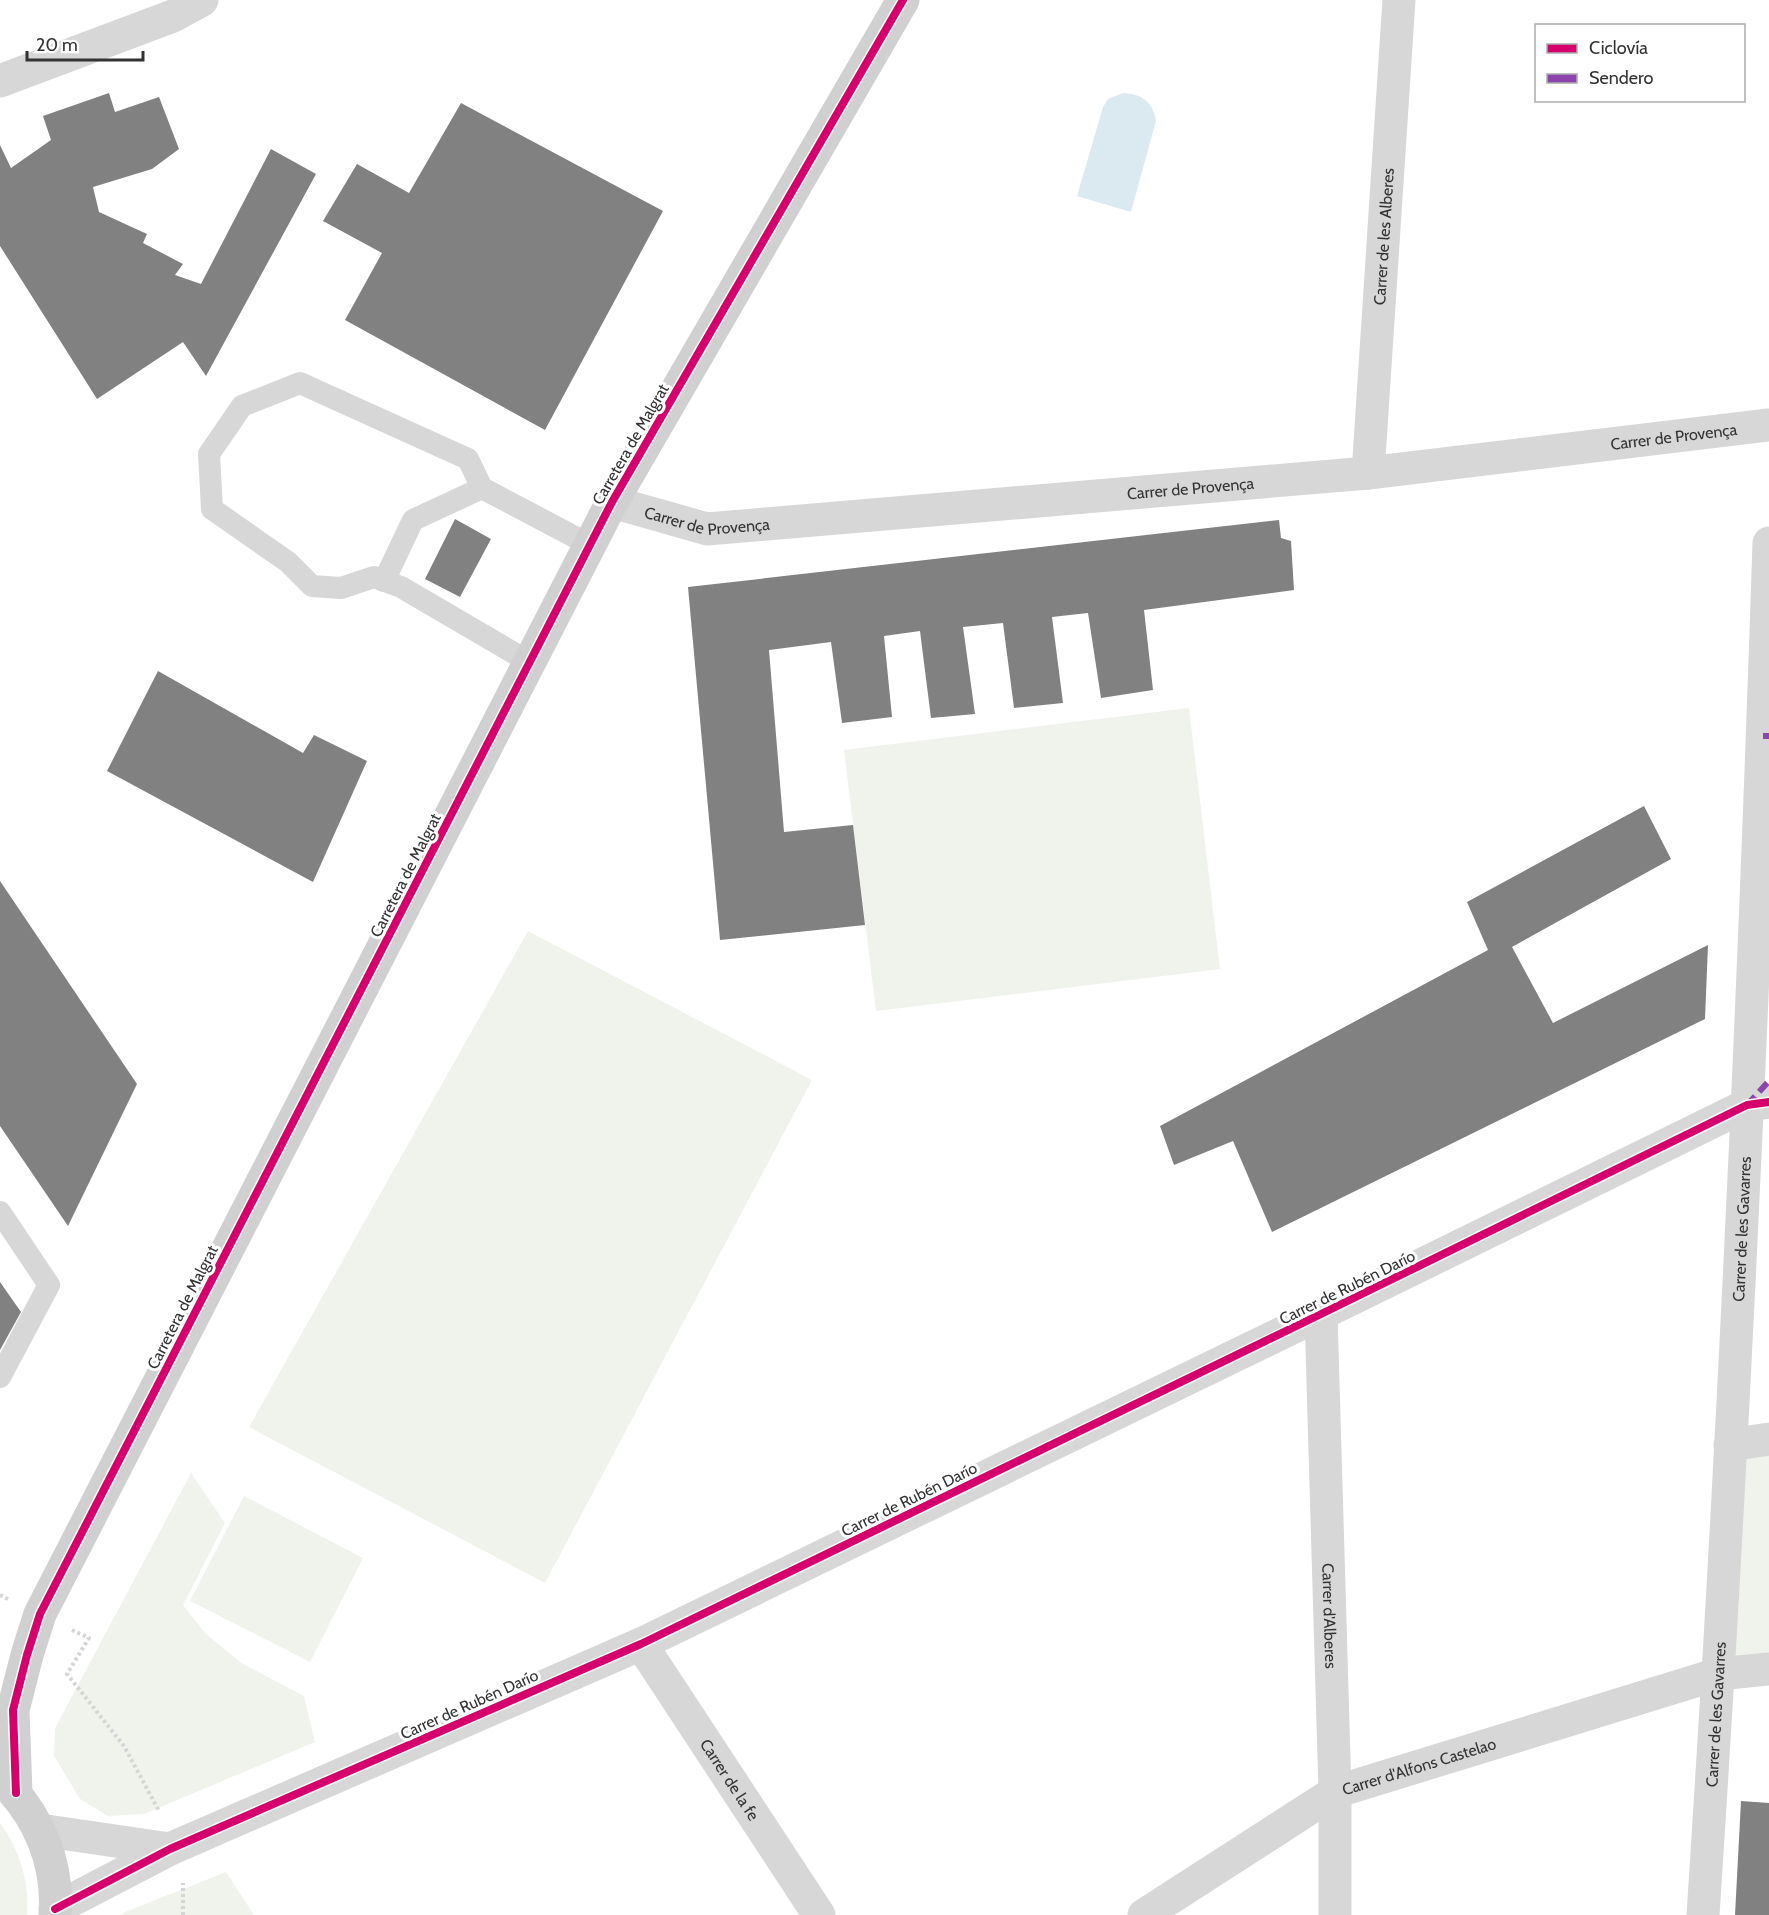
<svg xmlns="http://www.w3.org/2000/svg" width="1769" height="1915" font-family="Cabin,sans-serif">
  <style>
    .green { fill: #f0f3ec }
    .water { fill: #dbeaf1 }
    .building { fill: #818181 }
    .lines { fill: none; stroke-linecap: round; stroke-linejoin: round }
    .path { stroke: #d5d5d5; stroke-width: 4; stroke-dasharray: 3 3; stroke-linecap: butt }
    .lane { stroke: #d7d7d7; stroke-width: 22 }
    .street { stroke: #d7d7d7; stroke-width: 33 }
    .secondary { stroke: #d0d0d0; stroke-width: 33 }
    .quiet { stroke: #8e44ad; stroke-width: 6; stroke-dasharray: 12 6; stroke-linecap: butt }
    .cycleway-casing { stroke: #fff; stroke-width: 11 }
    .cycleway { stroke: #d6006c; stroke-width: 8 }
    .labels { text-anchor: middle; stroke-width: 6; stroke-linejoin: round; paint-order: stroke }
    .street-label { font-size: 16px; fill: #333; stroke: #fff }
  </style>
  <rect width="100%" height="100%" fill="#fff"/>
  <g class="green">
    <polygon points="1189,708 1220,969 876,1011 844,750"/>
    <polygon points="528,931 812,1080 545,1583 249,1427"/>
    <polygon points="1769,1452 1769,1658 1732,1664 1741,1457"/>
    <polygon points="191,1473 225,1523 183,1605 206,1634 243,1664 304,1696 315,1742 144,1814 108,1816 80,1799 54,1756 55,1728"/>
    <polygon points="244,1496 363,1558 310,1662 190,1601"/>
    <path d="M0,1823C19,1848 30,1884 27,1915H0Z"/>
    <polygon points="226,1872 254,1915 121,1915 125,1912"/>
  </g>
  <path class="water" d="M1123,93C1142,94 1153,102 1156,121L1131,212L1077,196L1103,107L1108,99Z"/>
  <g class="building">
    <polygon points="109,93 115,112 159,97 179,149 152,169 93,187 99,212 147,234 143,243 183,264 175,275 201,284 271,149 316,174 206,376 183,342 97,399 0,246 0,145 11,168 51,140 43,116"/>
    <polygon points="461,103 663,211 545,430 345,320 382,253 323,221 357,164 409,193"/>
    <polygon points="455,519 491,539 460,597 425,579"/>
    <polygon points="1279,520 1281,538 1291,541 1294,590 1144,610 1153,690 1101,698 1088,613 1052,617 1063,703 1014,708 1003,623 963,627 975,714 931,718 920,631 884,636 892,717 842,723 831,642 769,650 784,832 853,825 865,925 720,940 688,587"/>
    <polygon points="158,671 303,753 314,735 367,761 313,882 107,771"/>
    <polygon points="1644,806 1671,859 1512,947 1553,1023 1708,945 1705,1019 1272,1232 1233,1141 1174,1165 1160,1126 1488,950 1467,902"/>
    <polygon points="0,881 137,1084 68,1226 0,1126"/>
    <polygon points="0,1282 21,1312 0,1350"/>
    <polygon points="1741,1801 1769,1803 1769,1915 1735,1915"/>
  </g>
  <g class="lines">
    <g class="path">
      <polyline points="0,1595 8,1599"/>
      <polyline points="72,1630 89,1638 67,1674 124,1746 159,1811"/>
      <polyline points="183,1915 183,1883"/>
    </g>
    <g class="lane">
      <polyline points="384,581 413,520 482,488"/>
      <polyline points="529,662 401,587 374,577 341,588 312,586 288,562 212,509 209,454 242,406 300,383 468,459 482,488 590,545"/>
      <polyline points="0,1212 49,1285 0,1377"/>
    </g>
    <g class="street">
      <polyline points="0,81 173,16 202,0"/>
      <path id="s1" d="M1368,473L1399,0"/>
      <path id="s2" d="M612,502L707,529L1368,473L1769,425"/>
      <path id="s3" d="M1321,1314L1335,1792V1915"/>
      <polyline points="1730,1445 1769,1439"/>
      <path id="s4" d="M641,1644L819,1915"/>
      <polyline points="40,1830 170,1849"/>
      <polyline points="55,1909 170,1849 641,1644 1321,1314 1747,1105 1769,1102"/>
      <path id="s5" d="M1144,1915L1335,1792L1718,1674L1769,1669"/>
      <path id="s6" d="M1703,1915C1733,1458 1754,1000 1769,543"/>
    </g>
    <g class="secondary">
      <path d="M0,1778C38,1813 59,1863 55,1915"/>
      <polyline points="16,1793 13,1710 27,1655 40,1614 612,502 903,0"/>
    </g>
    <g class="quiet">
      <polyline points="1763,736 1769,736"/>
      <polyline points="1747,1105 1769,1081"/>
    </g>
    <defs>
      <g id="cycleway">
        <polyline points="16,1793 13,1710 27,1655 40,1614 612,502 903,0"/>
        <polyline points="55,1909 170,1849 641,1644 1321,1314 1747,1105 1769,1102"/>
      </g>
    </defs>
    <use href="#cycleway" class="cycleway-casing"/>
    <use href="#cycleway" class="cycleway"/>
  </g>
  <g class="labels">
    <g class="street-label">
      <text dy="6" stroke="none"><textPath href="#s1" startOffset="237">Carrer de les Alberes</textPath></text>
      <text dy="6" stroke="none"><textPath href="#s2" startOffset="1070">Carrer de Provença</textPath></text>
      <text transform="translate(630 444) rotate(-60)" y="6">Carretera de Malgrat</text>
      <text dy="6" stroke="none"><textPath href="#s2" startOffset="584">Carrer de Provença</textPath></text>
      <text dy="6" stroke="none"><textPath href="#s2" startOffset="98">Carrer de Provença</textPath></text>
      <text transform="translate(405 875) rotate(-63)" y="6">Carretera de Malgrat</text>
      <text dy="6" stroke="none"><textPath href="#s6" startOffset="687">Carrer de les Gavarres</textPath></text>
      <text transform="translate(1347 1287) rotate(-26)" y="6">Carrer de Rubén Darío</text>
      <text transform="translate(182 1307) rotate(-63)" y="6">Carretera de Malgrat</text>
      <text transform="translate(909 1499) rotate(-26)" y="6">Carrer de Rubén Darío</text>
      <text dy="6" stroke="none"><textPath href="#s3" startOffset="302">Carrer d'Alberes</textPath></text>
      <text transform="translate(469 1704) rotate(-24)" y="6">Carrer de Rubén Darío</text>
      <text dy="6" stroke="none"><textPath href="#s6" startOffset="201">Carrer de les Gavarres</textPath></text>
      <text dy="6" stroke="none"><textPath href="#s5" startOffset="315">Carrer d'Alfons Castelao</textPath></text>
      <text dy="6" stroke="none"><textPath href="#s4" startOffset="162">Carrer de la fe</textPath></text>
    </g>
  </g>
  <rect x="1535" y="24" width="210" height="78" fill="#ffffff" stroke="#adadad" stroke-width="1.5"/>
  <rect x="1547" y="44" width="30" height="9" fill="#d6006c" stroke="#adadad" stroke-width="1.5"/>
  <text x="1589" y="54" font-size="18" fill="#333333">Ciclovía</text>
  <rect x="1547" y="74" width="30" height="9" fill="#8e44ad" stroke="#adadad" stroke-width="1.5"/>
  <text x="1589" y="84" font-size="18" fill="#333333">Sendero</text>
  <path d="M27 51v9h116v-9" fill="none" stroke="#333333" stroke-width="3"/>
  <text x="36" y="51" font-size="18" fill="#333333" stroke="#ffffff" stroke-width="4.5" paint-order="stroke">20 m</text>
</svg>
